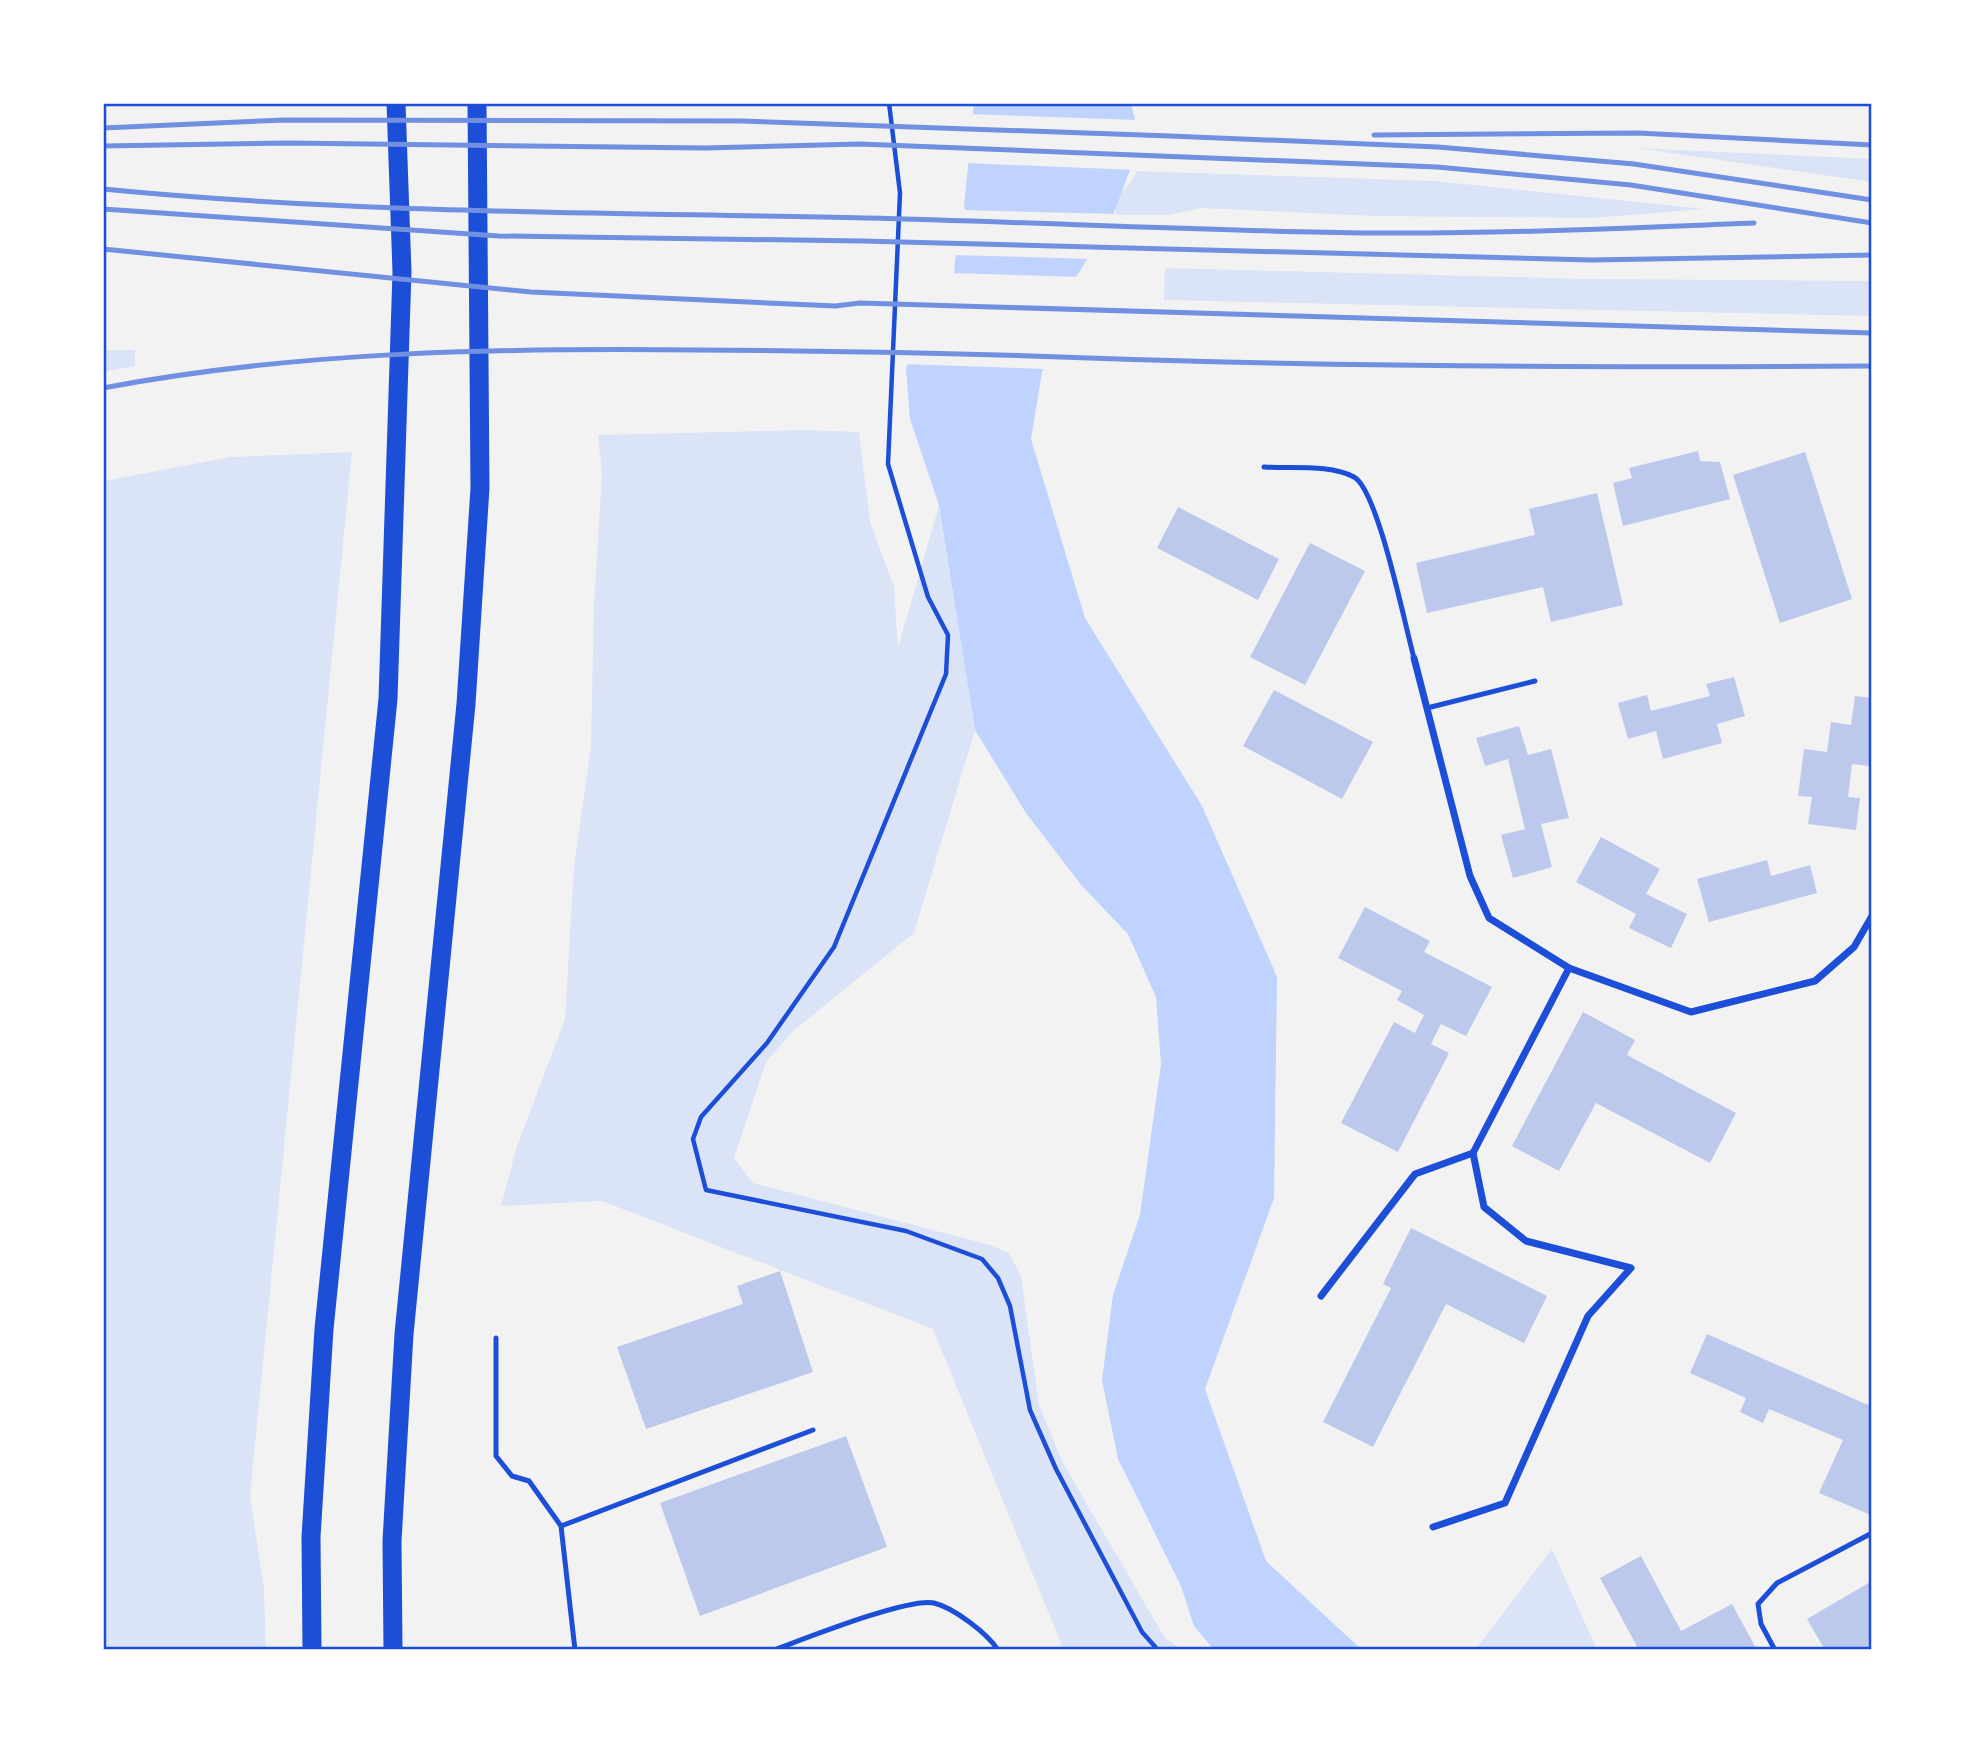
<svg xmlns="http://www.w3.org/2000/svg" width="1975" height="1753" font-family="'Roboto Serif',serif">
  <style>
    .green { fill: #dbe4f7 }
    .water { fill: #bfd3fe }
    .pier { fill: #f2f2f2 }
    .building { fill: #bdc9ec }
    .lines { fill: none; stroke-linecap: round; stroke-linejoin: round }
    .path { stroke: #1d4ed8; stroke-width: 4.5 }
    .service { stroke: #1d4ed8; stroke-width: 5 }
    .minor { stroke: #1d4ed8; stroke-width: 7 }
    .trunk { stroke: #1d4ed8; stroke-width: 19 }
    .rail { stroke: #7290e2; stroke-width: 5 }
    .neatline { fill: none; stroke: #1d4ed8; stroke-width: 2.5 }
  </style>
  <rect width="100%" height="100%" fill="#f2f2f2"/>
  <g class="green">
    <polygon points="1637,148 1872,159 1872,182"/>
    <path d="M1136,171L1435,181L1705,209L1592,218L1375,216L1201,208L1169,215H1116C1112,192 1132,188 1136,171Z"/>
    <polygon points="1165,268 1591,279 1872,281 1872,316 1164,300"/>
    <polygon points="103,350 135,350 135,366 103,372"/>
    <polygon points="807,430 859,432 870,522 894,587 898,648 939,505 975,730 914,933 793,1031 766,1062 734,1158 753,1183 990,1245 1009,1253 1021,1276 1039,1405 1063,1463 1165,1638 1183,1650 1066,1650 1062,1646 933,1329 602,1201 501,1206 517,1146 565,1019 574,866 591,746 594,602 602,475 598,435"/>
    <polygon points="352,452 250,1496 264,1589 266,1650 103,1650 103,481 231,457"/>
    <polygon points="1552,1549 1597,1650 1475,1650"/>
  </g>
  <polygon class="water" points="974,103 1131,103 1135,120 1133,162 1110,223 1073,282 1042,372 1031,439 1085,618 1202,806 1277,977 1274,1198 1205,1389 1266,1561 1362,1650 1214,1650 1194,1626 1181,1586 1118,1459 1102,1380 1113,1295 1140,1215 1161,1064 1156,997 1128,934 1082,886 1026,813 975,730 939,505 910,419 906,368 954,279 955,259 967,215 964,207"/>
  <g class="pier">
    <polygon points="968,114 1138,120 1136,163 1134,170 965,163"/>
    <polygon points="961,210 1117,214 1093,259 953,255 963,215"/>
    <polygon points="951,273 1081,277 1047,369 904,364"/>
  </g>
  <g class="building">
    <polygon points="1698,451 1700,461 1720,462 1730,499 1623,526 1613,483 1632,478 1629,468"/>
    <polygon points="1805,452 1852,599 1780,623 1733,475"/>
    <polygon points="1597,493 1623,605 1551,622 1543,587 1427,613 1416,563 1535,535 1529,509"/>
    <polygon points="1178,507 1279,559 1258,600 1157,548"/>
    <polygon points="1310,543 1365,571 1305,685 1250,657"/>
    <polygon points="1734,677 1745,716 1717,724 1722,743 1663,759 1656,731 1628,739 1618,703 1647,695 1651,711 1710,696 1706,684"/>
    <polygon points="1274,690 1373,742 1342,799 1243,746"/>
    <polygon points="1855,696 1872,698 1870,766 1852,764 1848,797 1860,798 1856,830 1808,824 1812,797 1798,796 1804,749 1827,752 1831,722 1851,725"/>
    <polygon points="1519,726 1528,755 1551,749 1569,818 1541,824 1552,867 1513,878 1501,835 1525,829 1508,759 1485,766 1476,738"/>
    <polygon points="1601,837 1660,869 1646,894 1687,914 1671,948 1629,928 1636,914 1576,882"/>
    <polygon points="1767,860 1771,876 1810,865 1817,893 1709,922 1697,879"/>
    <polygon points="1365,907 1430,941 1424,952 1492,987 1466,1036 1441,1024 1431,1044 1449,1053 1398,1152 1341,1123 1394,1022 1415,1033 1424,1015 1397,1000 1402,991 1338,958"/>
    <polygon points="1583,1012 1635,1040 1627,1055 1736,1113 1710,1163 1596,1103 1559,1171 1512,1146"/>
    <polygon points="1411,1228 1547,1296 1524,1343 1446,1304 1373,1447 1323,1422 1391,1288 1383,1284"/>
    <polygon points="780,1271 813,1372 646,1429 617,1347 743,1304 737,1286"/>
    <polygon points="1707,1334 1868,1405 1872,1397 1871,1515 1819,1493 1843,1440 1769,1409 1763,1423 1740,1412 1746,1398 1690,1373"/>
    <polygon points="846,1436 887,1547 700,1616 660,1503"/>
    <polygon points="1641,1556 1681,1631 1732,1604 1757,1650 1639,1650 1600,1578"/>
    <polygon points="1872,1581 1872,1650 1825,1650 1807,1619"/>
  </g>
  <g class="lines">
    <polyline class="path" points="889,103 900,193 888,464 928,597 948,635 946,674 834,947 767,1043 701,1117 693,1139 706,1190 906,1231 982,1259 998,1278 1010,1306 1030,1410 1056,1469 1142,1632 1158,1650"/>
    <g class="service">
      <path d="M1264,467C1292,469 1330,464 1354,477C1378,490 1405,626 1414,658"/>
      <polyline points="1427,708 1535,681"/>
      <polyline points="496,1338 496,1456 512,1476 529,1481 561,1526 575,1650"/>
      <polyline points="561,1526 813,1430"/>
      <path d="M774,1650C804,1639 909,1597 934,1603C954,1608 987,1633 998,1650"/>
      <polyline points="1775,1650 1761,1624 1758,1604 1777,1583 1872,1533"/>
    </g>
    <g class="minor">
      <polyline points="1414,658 1470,876 1489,918 1569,968 1691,1012 1815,981 1854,947 1872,916"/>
      <polyline points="1321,1296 1415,1174 1473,1153"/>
      <polyline points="1433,1527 1505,1503 1588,1316 1631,1268 1526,1241 1484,1207 1473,1153 1569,968"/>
    </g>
    <g class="trunk">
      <polyline points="312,1650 311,1537 324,1329 388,699 402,272 396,103"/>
      <polyline points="393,1650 392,1541 404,1334 466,704 480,488 477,103"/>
    </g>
    <g class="rail">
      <polyline points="103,128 284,120 742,121 1170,136 1438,147 1634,164 1872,200"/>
      <polyline points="1374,135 1638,133 1872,145"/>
      <polyline points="103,146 288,143 705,148 860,144 1437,167 1631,185 1872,223"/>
      <path d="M103,189C357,214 611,212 866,218C1035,222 1204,231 1373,233C1500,234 1627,228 1754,223"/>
      <polyline points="103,209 499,236 862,241 1592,260 1872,255"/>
      <polyline points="103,249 531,292 835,306 860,303 1872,333"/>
      <path d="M103,388C299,351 499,348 697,350C828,351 958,353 1089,358C1350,367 1611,368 1872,366"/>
    </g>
  </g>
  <rect width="1975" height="1753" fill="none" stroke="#ffffff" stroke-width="210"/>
  <rect x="105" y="105" width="1765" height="1543" class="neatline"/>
</svg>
